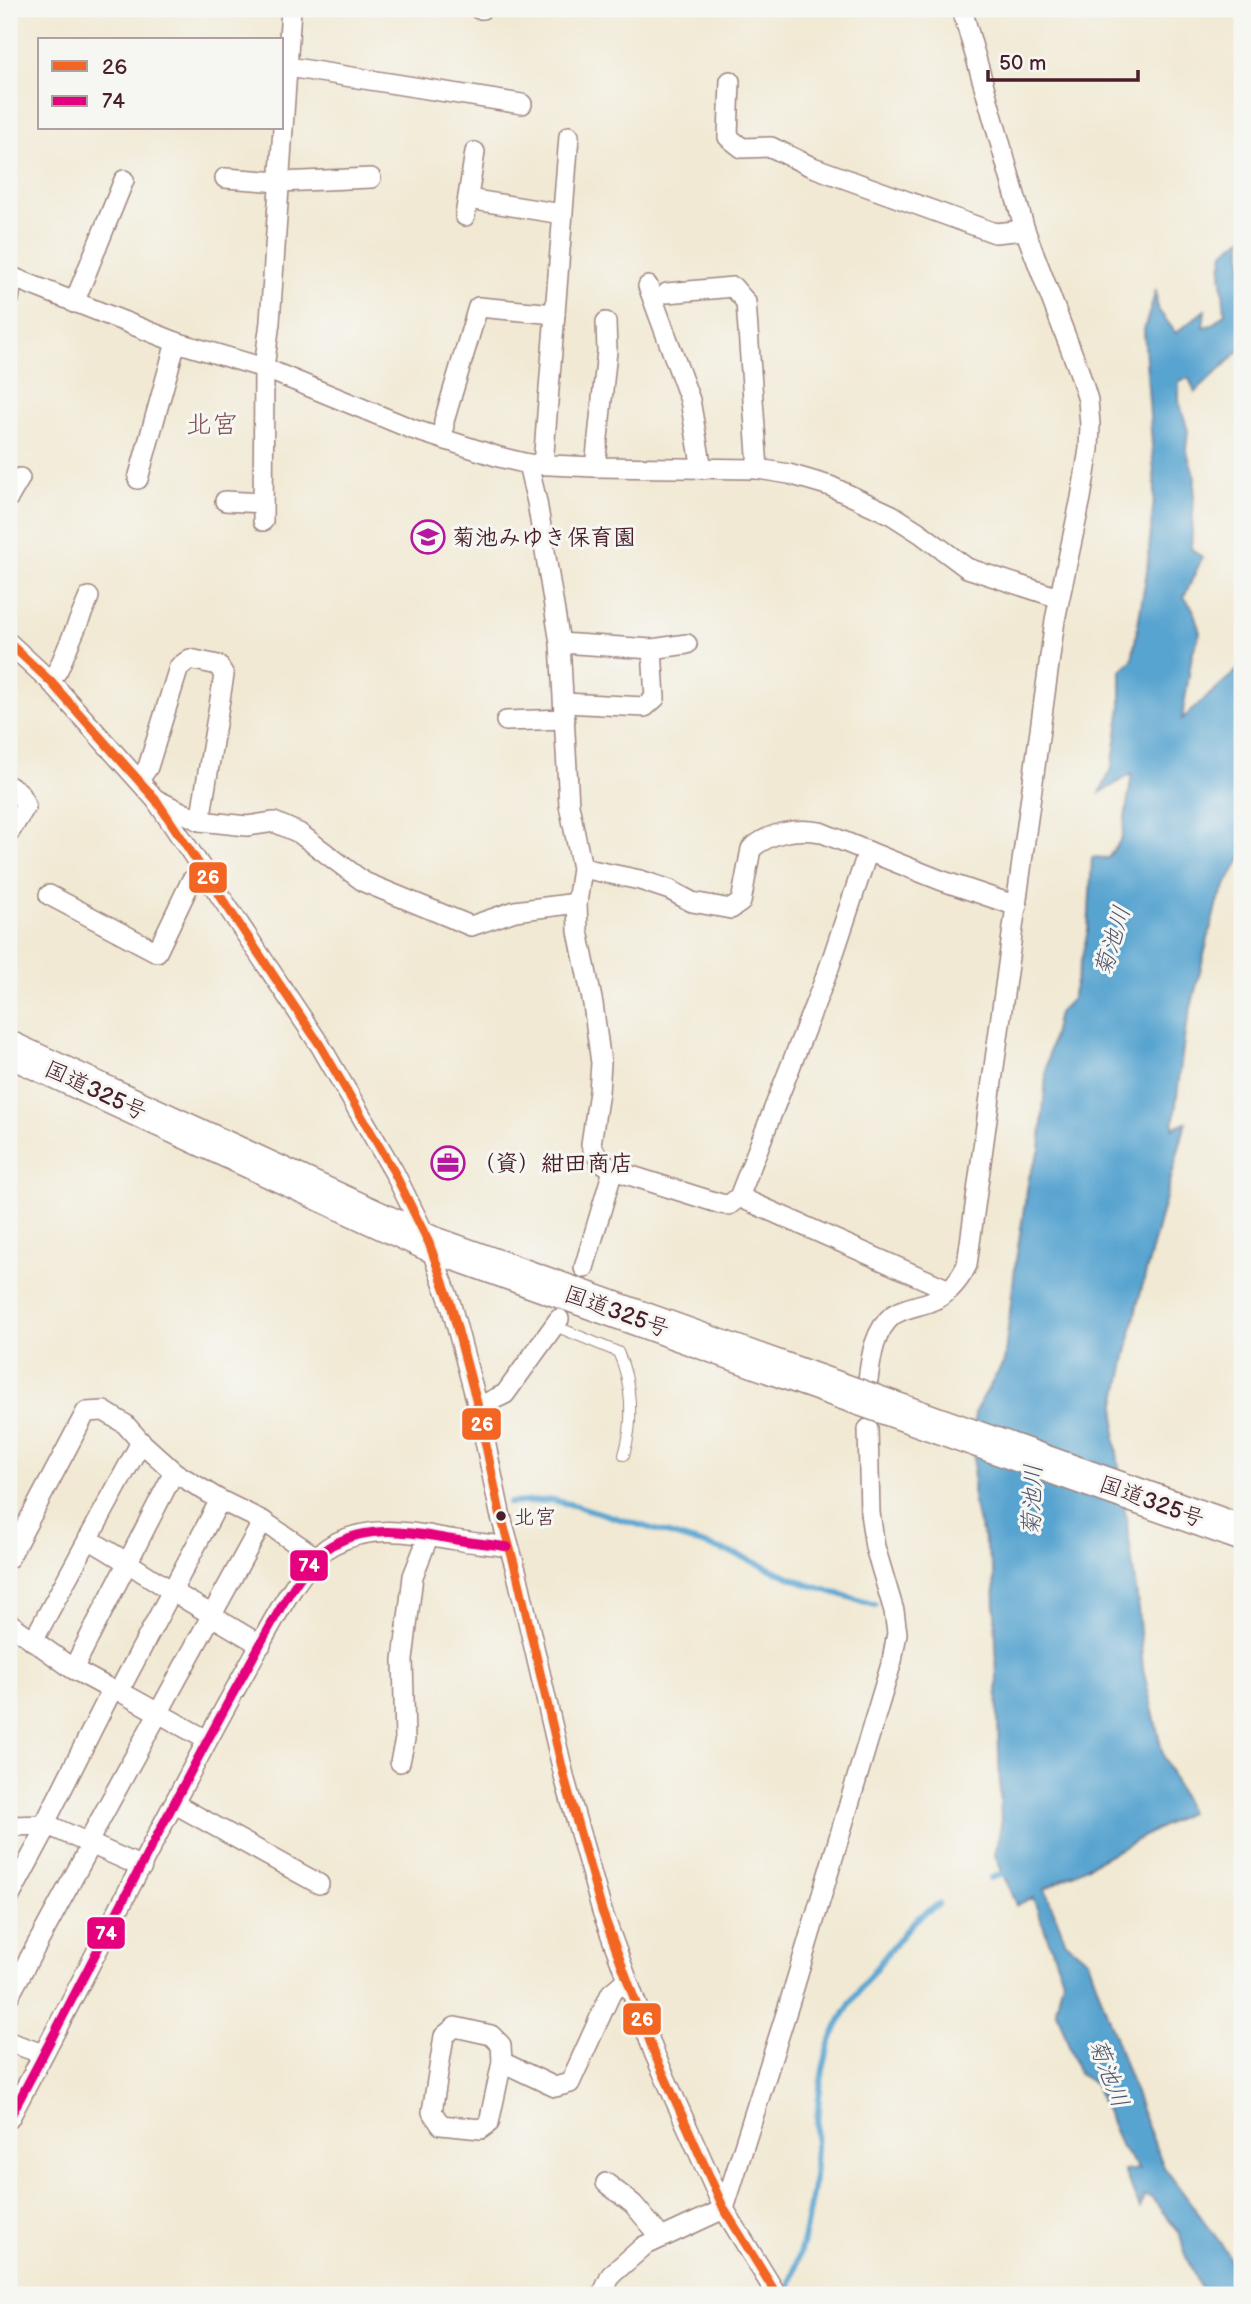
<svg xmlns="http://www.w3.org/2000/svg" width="1251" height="2304" font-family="'Balsamiq Sans','Klee One',sans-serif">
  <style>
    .water { fill: #58a4d0; stroke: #51627e; stroke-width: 2 }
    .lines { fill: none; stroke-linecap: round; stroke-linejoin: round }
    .stream { stroke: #58a4d0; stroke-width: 6 }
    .lane-casing { stroke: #9e847f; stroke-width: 12 }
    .street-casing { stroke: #9e847f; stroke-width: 22 }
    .highway-casing { stroke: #9e847f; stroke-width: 38 }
    .lane { stroke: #fff; stroke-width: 10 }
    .street { stroke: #fff; stroke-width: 19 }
    .highway { stroke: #fff; stroke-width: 35 }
    .highway-bridge-casing { stroke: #9e847f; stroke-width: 38; stroke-linecap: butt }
    .highway-bridge { stroke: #fff; stroke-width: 35 }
    .bus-1-casing { stroke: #f6f6f2; stroke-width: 14 }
    .bus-2-casing { stroke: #f6f6f2; stroke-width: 14 }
    .bus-1 { stroke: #f26522; stroke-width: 9 }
    .bus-2 { stroke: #e5007d; stroke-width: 9 }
    .bus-dot { fill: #4a1f2b; stroke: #f6f6f2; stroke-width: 2.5 }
    .labels { text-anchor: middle; stroke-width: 6; stroke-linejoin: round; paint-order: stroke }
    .bus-label { font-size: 21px; fill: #4a1f2b; stroke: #f6f6f2; text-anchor: start }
    .poi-label { font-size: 23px; font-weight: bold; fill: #4a1f2b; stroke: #f6f6f2; text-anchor: start }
    .street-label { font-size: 23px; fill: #4a1f2b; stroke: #f6f6f2 }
    .water-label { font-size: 24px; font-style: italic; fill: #50546d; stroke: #f6f6f2 }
    .quarter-label { font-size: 26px; fill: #814d4f; stroke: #f6f6f2 }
    .line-badge { stroke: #f6f6f2; stroke-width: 2.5 }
    .badge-label { font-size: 19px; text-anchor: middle; font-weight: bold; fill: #fff }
  </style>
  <rect width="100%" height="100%" fill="#f6f6f2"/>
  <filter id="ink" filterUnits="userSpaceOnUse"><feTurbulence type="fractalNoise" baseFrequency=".0143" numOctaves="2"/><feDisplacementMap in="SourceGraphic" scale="14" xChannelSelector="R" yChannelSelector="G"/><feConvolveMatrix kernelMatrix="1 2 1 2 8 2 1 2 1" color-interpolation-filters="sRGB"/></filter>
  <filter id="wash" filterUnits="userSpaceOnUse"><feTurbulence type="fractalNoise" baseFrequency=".00686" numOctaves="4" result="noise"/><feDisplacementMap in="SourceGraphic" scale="28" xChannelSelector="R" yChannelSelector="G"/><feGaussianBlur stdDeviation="1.57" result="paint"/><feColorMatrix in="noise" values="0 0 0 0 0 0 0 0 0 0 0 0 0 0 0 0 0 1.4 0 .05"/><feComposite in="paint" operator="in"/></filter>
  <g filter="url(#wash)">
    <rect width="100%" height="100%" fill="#f1e9d3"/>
    <polygon class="water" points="1242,238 1242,348 1195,393 1189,378 1179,381 1179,401 1188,431 1186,449 1195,478 1191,548 1202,558 1184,597 1193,609 1200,633 1192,654 1182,719 1242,666 1242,856 1217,902 1185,1032 1173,1128 1186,1122 1137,1306 1116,1403 1115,1439 1137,1597 1143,1669 1163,1755 1189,1812 1045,1889 1066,1942 1088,1960 1141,2110 1164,2167 1227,2252 1242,2294 1203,2295 1184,2252 1180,2234 1151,2197 1144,2196 1140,2208 1124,2171 1139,2169 1121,2147 1095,2084 1079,2074 1056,2009 1063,1979 1033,1898 1016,1905 995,1855 1001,1825 994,1573 973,1502 975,1411 1004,1362 1016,1260 1029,1177 1040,1150 1047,1063 1058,1013 1072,999 1088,931 1092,857 1108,858 1122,838 1132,774 1100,793 1112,768 1121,707 1121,670 1132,660 1147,571 1155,488 1144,330 1156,290 1157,308 1176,333 1205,310 1203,327 1212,325 1225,313 1221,270 1224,252"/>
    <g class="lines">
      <g class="stream">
        <polyline points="509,1503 553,1500 577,1506 735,1554 806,1584 875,1605"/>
        <polyline points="991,1878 1011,1871"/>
        <path d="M787,2295C799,2260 808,2223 813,2187C819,2135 813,2078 836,2029C848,2004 866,1981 883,1959C903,1934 911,1919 939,1904"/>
      </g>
    </g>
  </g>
  <g filter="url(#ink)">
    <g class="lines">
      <defs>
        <path id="lane" d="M555,1326L618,1352C632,1382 634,1423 624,1455"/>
        <g id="street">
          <polyline points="479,9 482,9"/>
          <polyline points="288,67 522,104"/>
          <polyline points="730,81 728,137 742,148 771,147 810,166 995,233 1025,230"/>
          <polyline points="225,178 280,182 371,178"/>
          <polyline points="468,199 562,214"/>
          <polyline points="465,216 475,152"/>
          <polyline points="9,276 176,342 264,368 412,429 499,457 528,464 595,467 758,469 789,474 830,486 892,515 920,533 967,568 1059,598"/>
          <polyline points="648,286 690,400 702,469"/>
          <polyline points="667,293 733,287 746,302 758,469"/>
          <polyline points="9,299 13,277"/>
          <polyline points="74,303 124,180"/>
          <polyline points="443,439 444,421 478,307 555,314"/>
          <polyline points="528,464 537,502 560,643 569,805 582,868 577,903 578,931 593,1004 601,1063 599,1092 591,1144 599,1160 613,1170 721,1204 729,1205 739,1197 828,971 868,851"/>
          <polyline points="543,465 569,136"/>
          <polyline points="595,467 607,351 606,322"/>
          <polyline points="138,479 176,342"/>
          <polyline points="9,497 20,478"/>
          <polyline points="225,501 263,503"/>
          <polyline points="263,521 264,368 270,322 291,9"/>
          <polyline points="9,643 50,681 156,800 320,1045 394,1172 429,1243 451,1305 478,1407 500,1513 517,1574 565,1780 602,1911 655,2055 724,2209 777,2295"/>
          <polyline points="560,643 652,649 687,644"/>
          <polyline points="50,681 58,670 89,597"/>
          <polyline points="564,703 645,707 655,698 652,649"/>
          <polyline points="506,721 565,719"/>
          <polyline points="139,780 148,767 179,667 190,659 218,665 224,675 200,821"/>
          <polyline points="9,786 18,791 26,806 9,833"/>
          <polyline points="157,800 200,821 247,826 274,822 299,833 364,882 471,926 515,911 577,903"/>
          <path d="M582,868L640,880L670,890L692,902L731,909L741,902L751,849C770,832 796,828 820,832L940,880L1017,906"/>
          <polyline points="49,895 157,952 191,881 204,871"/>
          <polyline points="739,1197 949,1290"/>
          <polyline points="584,1268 613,1170"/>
          <path d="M868,1380C871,1357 874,1331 893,1315C903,1308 918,1306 929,1302C947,1296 959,1281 967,1265L1055,620L1081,498L1089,449L1090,425L1088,400L1079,371L1025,230L962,9"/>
          <polyline points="478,1407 505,1394 559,1319"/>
          <path d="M88,1539C131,1563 170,1592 213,1615"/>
          <polyline points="9,1558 86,1412 104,1411 125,1424 141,1442 174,1472 220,1500 263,1521 316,1557"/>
          <polyline points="212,1616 261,1645"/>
          <polyline points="9,1623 73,1669 112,1690 119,1691 207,1740"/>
          <polyline points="33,1641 141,1442"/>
          <polyline points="73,1669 174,1472"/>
          <polyline points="119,1691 220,1500"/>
          <polyline points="400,1762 405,1739 403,1660 413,1576 429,1535"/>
          <polyline points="175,1804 319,1884"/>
          <polyline points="44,1825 112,1690"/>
          <polyline points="9,1826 48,1825 142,1867"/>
          <polyline points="88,1842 263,1521"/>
          <polyline points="9,1898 48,1825"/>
          <polyline points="9,1996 92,1843"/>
          <polygon points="455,2027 491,2035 501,2045 502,2062 489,2123 481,2129 441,2125 432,2112 444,2036"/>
          <polyline points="9,2042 43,2054"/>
          <polyline points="502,2062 555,2087 570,2083 611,1993 626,1980"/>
          <path d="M9,2119C89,1970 163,1818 246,1670C265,1637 300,1563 332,1545C373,1523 413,1533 456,1540C473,1543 491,1544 508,1547"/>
          <polyline points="606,2183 633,2204 661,2237"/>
          <polyline points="602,2295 611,2275 644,2246 724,2209 790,2001 892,1661 897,1633 894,1611 875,1547 870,1513 868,1429"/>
        </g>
        <polyline id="highway" points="9,1049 429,1243 805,1378"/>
      </defs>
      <use href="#lane" class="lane-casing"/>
      <use href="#street" class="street-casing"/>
      <use href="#highway" class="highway-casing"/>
      <use href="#lane" class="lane"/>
      <use href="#street" class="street"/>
      <use href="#highway" class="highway"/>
      <defs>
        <polyline id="highway-bridge" points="805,1378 1242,1533"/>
      </defs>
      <use href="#highway-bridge" class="highway-bridge-casing"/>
      <use href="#highway-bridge" class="highway-bridge"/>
      <defs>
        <polyline id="bus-1" points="9,643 50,681 156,800 320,1045 394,1172 429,1243 451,1305 478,1407 500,1513 517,1574 565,1780 602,1911 655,2055 724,2209 777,2295"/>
        <path id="bus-2" d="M9,2119C89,1970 163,1818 246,1670C265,1637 300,1563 332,1545C373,1523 413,1533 456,1540C473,1543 491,1544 508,1547"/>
      </defs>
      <use href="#bus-1" class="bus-1-casing"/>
      <use href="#bus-2" class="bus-2-casing"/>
      <use href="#bus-1" class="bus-1"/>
      <use href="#bus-2" class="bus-2"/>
    </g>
  </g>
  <defs>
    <symbol id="school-ring" viewBox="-11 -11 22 22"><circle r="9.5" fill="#f6f6f2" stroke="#b5179e" stroke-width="1.5"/><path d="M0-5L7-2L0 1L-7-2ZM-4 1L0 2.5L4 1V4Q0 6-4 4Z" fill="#b5179e"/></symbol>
    <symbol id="office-ring" viewBox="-11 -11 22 22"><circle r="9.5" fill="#f6f6f2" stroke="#b5179e" stroke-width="1.5"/><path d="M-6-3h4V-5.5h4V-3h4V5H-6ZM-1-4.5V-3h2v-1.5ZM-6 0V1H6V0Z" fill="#b5179e"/></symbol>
  </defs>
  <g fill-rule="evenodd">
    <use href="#school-ring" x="409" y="518" width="38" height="38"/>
    <use href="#office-ring" x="429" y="1144" width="38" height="38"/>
  </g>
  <circle class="bus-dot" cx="501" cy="1516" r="6"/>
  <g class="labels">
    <g class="bus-label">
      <text x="514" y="1524">北宮</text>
    </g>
    <g class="poi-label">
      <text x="452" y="545">菊池みゆき保育園</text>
      <text x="472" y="1171">（資）紺田商店</text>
    </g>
    <g class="street-label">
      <text transform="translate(96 1090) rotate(25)" y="8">国道325号</text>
      <text transform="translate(617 1311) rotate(20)" y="8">国道325号</text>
      <text transform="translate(1152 1501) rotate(20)" y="8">国道325号</text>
    </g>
    <g class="water-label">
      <text transform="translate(1112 941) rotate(-73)" y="8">菊池川</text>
      <text transform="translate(1032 1500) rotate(-88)" y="8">菊池川</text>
      <text transform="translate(1109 2073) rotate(69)" y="8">菊池川</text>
    </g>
    <g class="quarter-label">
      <text x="212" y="433">北宮</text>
    </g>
  </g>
  <g class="line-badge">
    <rect x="188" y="861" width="40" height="33" rx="7" fill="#f26522"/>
    <rect x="461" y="1407" width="41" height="34" rx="7" fill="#f26522"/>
    <rect x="289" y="1549" width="40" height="33" rx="7" fill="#e5007d"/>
    <rect x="86" y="1916" width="40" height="34" rx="7" fill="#e5007d"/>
    <rect x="622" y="2002" width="40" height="34" rx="7" fill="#f26522"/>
  </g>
  <g class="badge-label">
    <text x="208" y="884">26</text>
    <text x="482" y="1431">26</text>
    <text x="309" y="1572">74</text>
    <text x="106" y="1940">74</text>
    <text x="642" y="2026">26</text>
  </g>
  <rect width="1251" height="2304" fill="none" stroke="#f6f6f2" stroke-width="35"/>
  <rect x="38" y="38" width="245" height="91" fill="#f6f6f2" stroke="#b1a0a2" stroke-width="2"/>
  <rect x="52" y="61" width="35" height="10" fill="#f26522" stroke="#b1a0a2" stroke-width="2"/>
  <text x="102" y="74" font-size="21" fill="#4a1f2b">26</text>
  <rect x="52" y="96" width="35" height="10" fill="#e5007d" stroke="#b1a0a2" stroke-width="2"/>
  <text x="102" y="108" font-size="21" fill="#4a1f2b">74</text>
  <path d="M988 70v10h150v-10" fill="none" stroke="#4a1f2b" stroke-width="3.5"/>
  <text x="999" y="70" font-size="21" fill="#4a1f2b" stroke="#f6f6f2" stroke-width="5" paint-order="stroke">50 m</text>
</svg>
